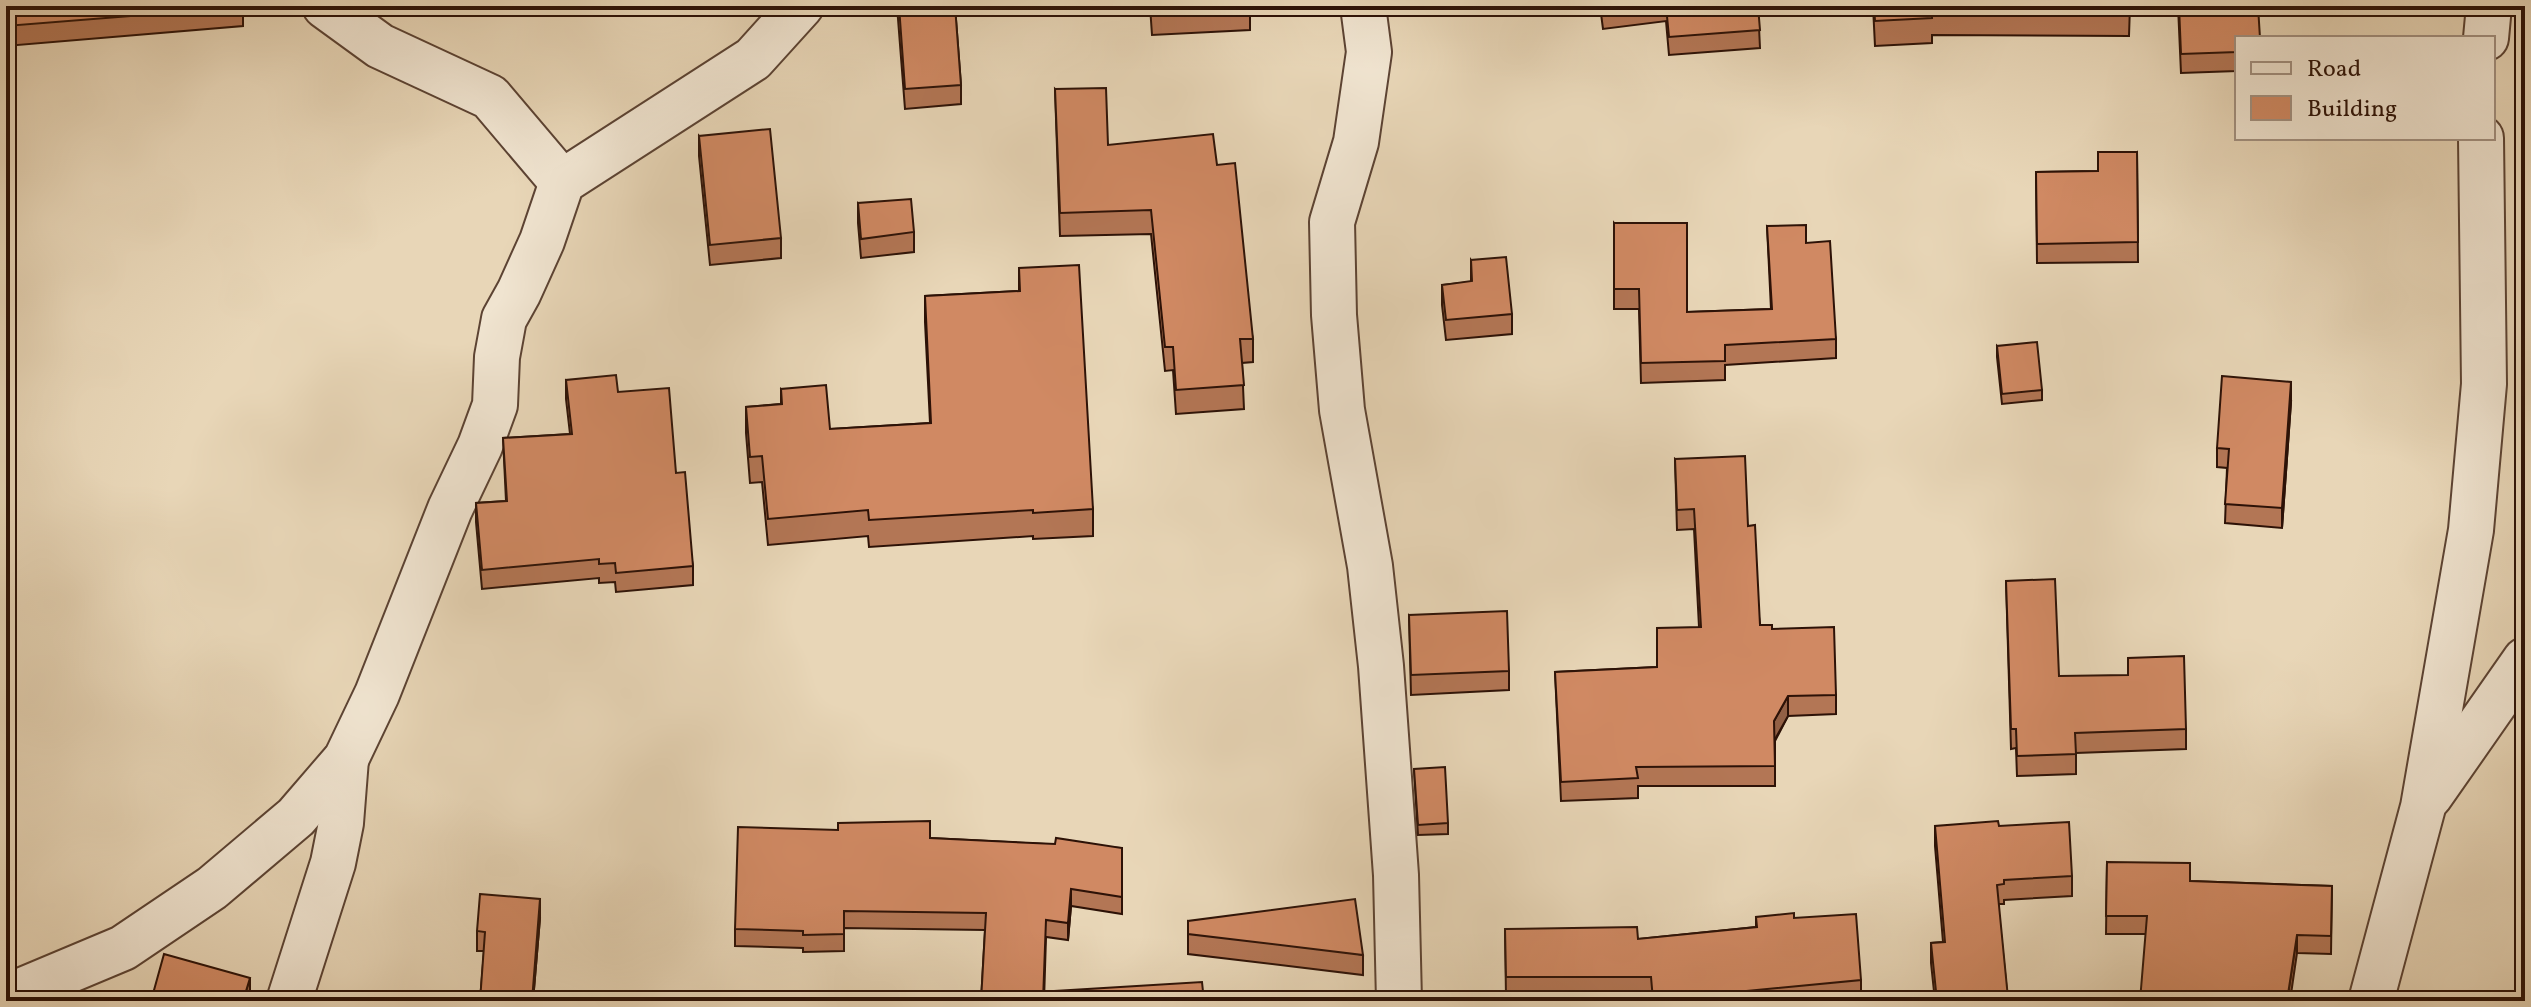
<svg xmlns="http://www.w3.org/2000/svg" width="2531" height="1007" font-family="Vollkorn,serif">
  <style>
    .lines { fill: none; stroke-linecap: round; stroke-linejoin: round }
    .street-casing { stroke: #5c4333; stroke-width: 48 }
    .street { stroke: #f0e4d0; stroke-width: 44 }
    .wall { fill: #b37655; stroke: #2d1207; stroke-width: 2 }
    .shaded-wall { fill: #926045; stroke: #2d1207; stroke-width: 2 }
    .building { fill: #d08963; stroke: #2d1207; stroke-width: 2 }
  </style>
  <rect width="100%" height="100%" fill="#e8d6b7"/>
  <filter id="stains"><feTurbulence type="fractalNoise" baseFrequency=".0025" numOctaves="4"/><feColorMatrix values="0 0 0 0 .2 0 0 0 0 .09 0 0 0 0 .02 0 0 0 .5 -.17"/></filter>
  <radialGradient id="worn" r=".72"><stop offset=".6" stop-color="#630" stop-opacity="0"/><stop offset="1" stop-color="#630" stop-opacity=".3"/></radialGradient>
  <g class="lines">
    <defs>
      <g id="street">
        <polyline points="325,6 380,46 490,97 562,182"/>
        <polyline points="1363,6 1369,52 1356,142 1332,222 1334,315 1342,410 1370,566 1381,666 1396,875 1399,1001"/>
        <polyline points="2486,38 2489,6"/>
        <polyline points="2430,796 2525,660"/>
        <polyline points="6,997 123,948 212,888 296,817 346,759 377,694 450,509 480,446 495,405 497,357 504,319 519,292 542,241 562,182 753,59 801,6"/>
        <polyline points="289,1001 333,863 341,823 346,759"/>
        <polyline points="2371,1001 2423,807 2471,530 2484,384 2481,138"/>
      </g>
    </defs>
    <use href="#street" class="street-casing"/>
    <use href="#street" class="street"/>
  </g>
  <g class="wall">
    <polygon points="6,6 243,6 243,26 6,46"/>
    <polygon points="897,6 955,6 961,85 961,104 905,109"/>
    <polygon points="1150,6 1250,6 1250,30 1152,35"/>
    <polygon points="1600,6 1758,6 1760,48 1669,55 1666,21 1603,29"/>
    <polygon points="1873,6 2130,6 2129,36 1932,35 1932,43 1875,46"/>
    <polygon points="2178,6 2258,6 2237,38 2237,71 2181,73"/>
    <polygon points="1055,89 1108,145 1217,165 1253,339 1253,362 1242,363 1244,409 1176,414 1173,370 1165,371 1151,234 1060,236"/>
    <polygon points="699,136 781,238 781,258 710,265 699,156"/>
    <polygon points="2137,152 2138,262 2037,263 2036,172 2098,171"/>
    <polygon points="858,203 914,232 914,252 861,258 858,223"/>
    <polygon points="1614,223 1687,312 1771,309 1767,226 1806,243 1836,339 1836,358 1725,365 1725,380 1641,383 1639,309 1614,309"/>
    <polygon points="1471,260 1512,314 1512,334 1446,340 1442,305 1442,285 1471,282"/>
    <polygon points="1019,268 1093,509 1093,536 1033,539 1033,536 869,547 868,536 768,545 762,482 750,483 746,433 746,407 781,404 781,389 830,429 930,423 925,322 925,296 1019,291"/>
    <polygon points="1997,346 2042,390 2042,400 2002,404 1997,357"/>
    <polygon points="566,380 618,392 676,473 693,566 693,585 616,592 615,582 599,583 599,578 482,589 476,522 476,503 506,501 503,438 570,434 566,399"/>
    <polygon points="2291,402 2282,528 2225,523 2227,468 2217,467 2217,448"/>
    <polygon points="1675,459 1748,526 1760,625 1772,629 1836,695 1836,714 1788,716 1775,741 1775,786 1638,786 1638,798 1561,801 1555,672 1657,667 1699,627 1694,529 1677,530"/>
    <polygon points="2006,581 2059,676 2186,729 2186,749 2076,753 2076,774 2017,776 2016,748 2011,749"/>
    <polygon points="1409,615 1509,671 1509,690 1411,695"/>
    <polygon points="1414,769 1448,823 1448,834 1418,835"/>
    <polygon points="1935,826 1999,826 2072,876 2072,896 2004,900 2004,904 1998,904 2008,1001 1935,1001 1931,963 1931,943 1943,942 1935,846"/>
    <polygon points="930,838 1122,848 1122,914 1071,906 1068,940 1046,937 1044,1001 981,1001 985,930 844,928 844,951 803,952 803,948 735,946 735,929"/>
    <polygon points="2107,862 2190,881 2332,886 2331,954 2297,953 2146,934 2106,934"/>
    <polygon points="1756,917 1794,918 1861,980 1861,999 1844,1001 1652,1001 1651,997 1506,997 1505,929 1638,939 1756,927"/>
    <polygon points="540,918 533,1001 480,1001 484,951 477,951 477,931"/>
    <polygon points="1188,921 1363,955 1363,975 1188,954"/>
  </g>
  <g class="shaded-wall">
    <polygon points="2291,382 2291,402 2282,528 2282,508"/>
    <polygon points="1788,696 1788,716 1774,741 1774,721"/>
    <polygon points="1071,889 1071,906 1068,940 1068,923"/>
    <polygon points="540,899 540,918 533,1001 532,1001"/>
    <polygon points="2297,935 2297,953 2290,1001 2287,1001"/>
    <polygon points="250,978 250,998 249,1001 243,1001"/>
  </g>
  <g class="building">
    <polygon points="6,6 243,6 243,7 6,26"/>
    <polygon points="899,6 955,6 961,85 905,89"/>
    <polygon points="1151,6 1184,6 1152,8"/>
    <polygon points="1602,6 1644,6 1603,11"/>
    <polygon points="1666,6 1758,6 1760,30 1669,37"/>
    <polygon points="1874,6 2129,6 2129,10 1932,10 1932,18 1875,21"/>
    <polygon points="2179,6 2258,6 2260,38 2237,38 2237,52 2181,54"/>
    <polygon points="1106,88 1108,145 1213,134 1217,165 1235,163 1253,339 1240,339 1244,385 1176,390 1173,347 1165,347 1151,210 1060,213 1055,89"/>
    <polygon points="770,129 781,238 710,245 699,136"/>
    <polygon points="2098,152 2137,152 2138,242 2037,244 2036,172 2098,171"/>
    <polygon points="911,199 914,232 861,239 858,203"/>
    <polygon points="1614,223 1687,223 1687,312 1772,309 1767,226 1806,225 1806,243 1830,241 1836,339 1725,345 1725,361 1641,363 1639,289 1614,289"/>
    <polygon points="1506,257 1512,314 1446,320 1442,285 1472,281 1471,260"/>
    <polygon points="1079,265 1093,509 1033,513 1033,510 869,520 868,510 768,519 762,456 750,457 746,407 782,404 781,389 826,385 830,429 931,423 925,296 1020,291 1019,268"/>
    <polygon points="2037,342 2042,390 2002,394 1997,346"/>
    <polygon points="616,375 618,392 669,388 676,473 685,472 693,566 616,573 615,563 599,564 599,559 482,570 476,503 507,501 503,438 572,434 566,380"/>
    <polygon points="2222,376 2291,382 2282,508 2225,504 2229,449 2217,448"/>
    <polygon points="1745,456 1748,526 1755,525 1760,625 1772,625 1772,629 1834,627 1836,695 1788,696 1774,721 1775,766 1636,767 1638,778 1561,782 1555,672 1657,667 1657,628 1701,627 1694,509 1677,510 1675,459"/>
    <polygon points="2055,579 2059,676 2128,675 2128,658 2184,656 2186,729 2075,733 2076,754 2017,756 2016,729 2011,729 2006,581"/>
    <polygon points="1507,611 1509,671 1411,675 1409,615"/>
    <polygon points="1445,767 1448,823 1418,825 1414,769"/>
    <polygon points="930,821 930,838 1055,844 1056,838 1122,848 1122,897 1071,889 1068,923 1046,920 1043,1001 981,1001 986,913 844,911 844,934 803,935 803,931 735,929 738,827 838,830 838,823"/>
    <polygon points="1998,821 1999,826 2069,822 2072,876 2004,880 2004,884 1997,885 2008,998 1974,1001 1937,1001 1931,943 1945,942 1935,826"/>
    <polygon points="2107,862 2190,863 2190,881 2332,886 2331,936 2297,935 2287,1001 2140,1001 2147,916 2106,916"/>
    <polygon points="480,894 540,899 532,1001 480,1001 485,932 477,931"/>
    <polygon points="1355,899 1363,955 1188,934 1188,921"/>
    <polygon points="1794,913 1794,918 1856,914 1861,980 1653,1000 1651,977 1506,977 1505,929 1637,927 1638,939 1757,927 1756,917"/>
    <polygon points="164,954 250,978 243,1001 151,1001"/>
    <polygon points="1202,982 1204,1001 1056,1001 1055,991"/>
  </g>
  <rect width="2531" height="1007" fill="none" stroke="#e8d6b7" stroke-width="32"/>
  <rect x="8" y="8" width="2515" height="991" fill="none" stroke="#2d1207" stroke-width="4"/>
  <rect x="16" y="16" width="2499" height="975" fill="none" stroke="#2d1207" stroke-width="2"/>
  <rect x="2235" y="36" width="260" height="104" fill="#f0e4d0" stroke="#a29080" stroke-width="2"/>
  <rect x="2251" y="62" width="40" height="12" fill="#f0e4d0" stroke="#a29080" stroke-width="2"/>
  <text x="2307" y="76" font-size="24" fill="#2d1207">Road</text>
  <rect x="2251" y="96" width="40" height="24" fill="#d08963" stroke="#a29080" stroke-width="2"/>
  <text x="2307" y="116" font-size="24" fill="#2d1207">Building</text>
  <rect width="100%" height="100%" filter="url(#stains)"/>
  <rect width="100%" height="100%" fill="url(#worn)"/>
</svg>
